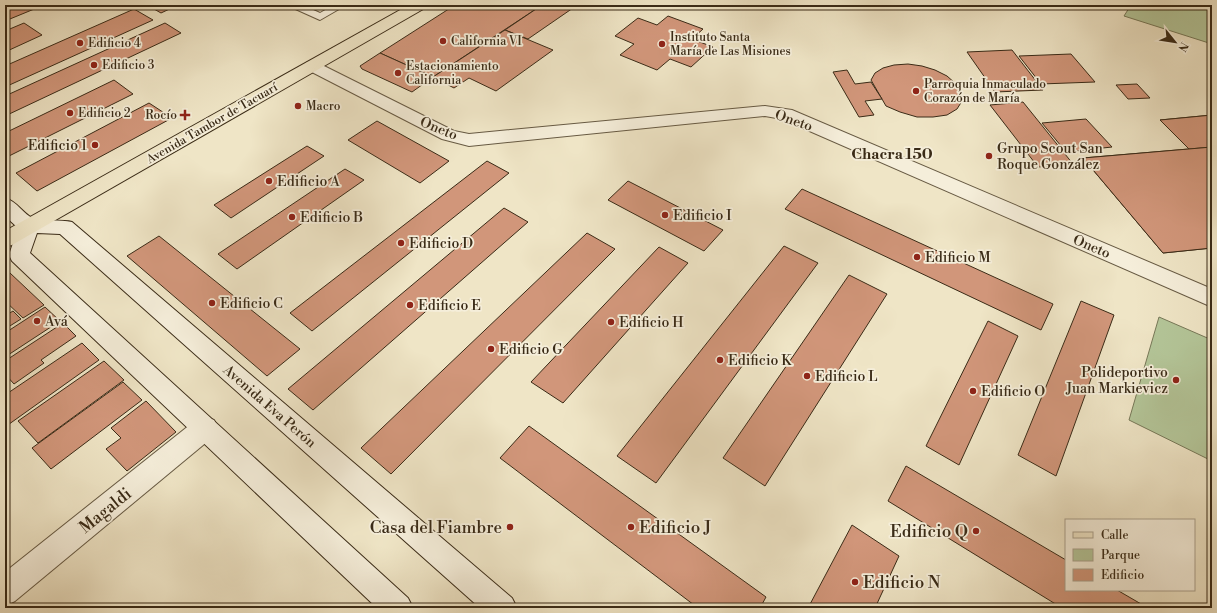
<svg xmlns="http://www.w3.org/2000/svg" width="1217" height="613" font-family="'Libre Bodoni',serif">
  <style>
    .green { fill: #b4c699; stroke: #777858 }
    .building { fill: #d1967a; stroke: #3a2b17 }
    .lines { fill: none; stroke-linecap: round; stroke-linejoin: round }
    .service-casing { stroke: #675a43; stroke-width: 2 }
    .minor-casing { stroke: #675a43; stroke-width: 2 }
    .secondary-casing { stroke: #3a2b17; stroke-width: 2 }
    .primary-casing { stroke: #3a2b17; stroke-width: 2 }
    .service { fill: #f5eeda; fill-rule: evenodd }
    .minor { fill: #f5eeda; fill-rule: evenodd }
    .secondary { fill: #f5eeda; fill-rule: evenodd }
    .primary { fill: #efe5c6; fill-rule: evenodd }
    .poi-dot { fill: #8f2418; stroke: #f5eeda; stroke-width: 1.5 }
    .labels { text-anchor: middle; stroke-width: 3.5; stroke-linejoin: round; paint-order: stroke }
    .far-poi-label { font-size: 12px; fill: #3a2b17; stroke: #f5eeda; text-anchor: start }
    .far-street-label { font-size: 12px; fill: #3a2b17; stroke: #f5eeda }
    .street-label { font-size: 14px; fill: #3a2b17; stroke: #f5eeda }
    .poi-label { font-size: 14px; fill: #3a2b17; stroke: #f5eeda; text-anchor: start }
    .neighbourhood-label { font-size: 15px; font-weight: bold; fill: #3a2b17; stroke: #f5eeda }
    .near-street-label { font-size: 17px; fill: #3a2b17; stroke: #f5eeda }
    .near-poi-label { font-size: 17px; fill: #3a2b17; stroke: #f5eeda; text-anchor: end }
  </style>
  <rect width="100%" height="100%" fill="#efe5c6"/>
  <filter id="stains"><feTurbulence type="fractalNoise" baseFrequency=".005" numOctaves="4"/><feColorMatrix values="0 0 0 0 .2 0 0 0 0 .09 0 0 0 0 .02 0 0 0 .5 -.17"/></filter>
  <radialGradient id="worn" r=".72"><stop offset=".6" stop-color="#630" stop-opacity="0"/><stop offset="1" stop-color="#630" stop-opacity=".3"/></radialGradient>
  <g class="green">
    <polygon points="1131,5 1212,5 1212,44 1124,16"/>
    <polygon points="1159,317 1212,340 1212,461 1129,420"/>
  </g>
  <g class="building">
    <polygon points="11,5 44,5 5,21 5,8"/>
    <polygon points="147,5 178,5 161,13"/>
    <polygon points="455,5 542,5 433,77 380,53"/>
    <polygon points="542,5 566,5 573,8 528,39 505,30"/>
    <polygon points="134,9 153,20 5,87 5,66"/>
    <polygon points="668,16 703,29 692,39 713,47 691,67 670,59 657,70 620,55 634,44 615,36 638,18 657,25"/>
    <polygon points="24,23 42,35 5,52 5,31"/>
    <polygon points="165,23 181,33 5,116 5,96"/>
    <polygon points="505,30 553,50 496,91 469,78 454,88 433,77"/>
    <polygon points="1012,50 1043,90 995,92 967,52"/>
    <polygon points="380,53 433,77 412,92 362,69 360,66"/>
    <polygon points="1071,54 1095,82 1041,84 1019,56"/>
    <polygon points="908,64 922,66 935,70 947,76 956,84 961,92 962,101 957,109 947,115 933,117 917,117 900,112 886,106 871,80 875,73 883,68 894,65"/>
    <polygon points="847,70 855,84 871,82 882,99 865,101 874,115 859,117 833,72"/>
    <polygon points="114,80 133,94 5,158 5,133"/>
    <polygon points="1137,84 1150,98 1128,99 1116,85"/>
    <polygon points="1023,102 1073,164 1038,167 990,105"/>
    <polygon points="149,103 172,118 37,191 16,173"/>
    <polygon points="1212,115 1212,248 1163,253 1083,158 1189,149 1160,120"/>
    <polygon points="1212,115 1212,147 1189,149 1160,120"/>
    <polygon points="1086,119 1112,147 1066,152 1042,123"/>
    <polygon points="377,121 449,161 420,183 348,140"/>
    <polygon points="307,146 324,156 231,218 214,205"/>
    <polygon points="1212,147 1212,248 1163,253 1083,158"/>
    <polygon points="487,161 509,173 312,331 290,313"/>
    <polygon points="345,169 364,180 237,269 218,254"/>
    <polygon points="628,181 723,230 704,251 608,200"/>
    <polygon points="802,189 1053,304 1041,330 785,209"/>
    <polygon points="504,208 528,222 313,410 288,389"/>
    <polygon points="587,233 615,249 391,474 361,448"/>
    <polygon points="159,236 300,349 267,376 127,256"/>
    <polygon points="784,246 818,263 656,483 617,456"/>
    <polygon points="659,247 688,263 563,403 531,382"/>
    <polygon points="10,273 44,305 23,318 5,301 5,276"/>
    <polygon points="849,275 887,294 765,486 723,458"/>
    <polygon points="1081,301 1114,315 1056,476 1018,455"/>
    <polygon points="45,307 60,321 5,357 5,333"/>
    <polygon points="13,311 21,319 5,329 5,316"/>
    <polygon points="988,321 1018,336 959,465 926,446"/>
    <polygon points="63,323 76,336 41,360 44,363 14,384 5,374 5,361"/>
    <polygon points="82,343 99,360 5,427 5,395"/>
    <polygon points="104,361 124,380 38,443 18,421"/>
    <polygon points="123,382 142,400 51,469 32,448"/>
    <polygon points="146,401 176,432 127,471 106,449 121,438 111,428"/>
    <polygon points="529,426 766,597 760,608 698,608 500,458"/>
    <polygon points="906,466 1066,560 1066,590 1117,590 1148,608 1062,608 888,501"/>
    <polygon points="852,525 899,556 875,608 808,608"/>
  </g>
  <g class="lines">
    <defs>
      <polygon id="service" points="289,5 302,5 320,13 334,5 346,5 320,20 291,7"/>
      <g id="minor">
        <polygon points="312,61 318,63 454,131 469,134 765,106 792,110 1212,289 1212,307 782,119 765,116 469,146 442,139 306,69 304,66 306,63"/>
        <polygon points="205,417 214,420 218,428 214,436 15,601 5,606 5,572 196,420"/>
      </g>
      <path id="secondary" d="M5,198C18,202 23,214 34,219C41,222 61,219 72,222L512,598L517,608H480L60,234L37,233L30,253L408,598L413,608H377L12,261L9,255L18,228L5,216Z"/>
      <polygon id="primary" points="409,5 427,5 425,8 12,245 5,247 5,231"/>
    </defs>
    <use href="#service" class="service-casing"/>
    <use href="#minor" class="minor-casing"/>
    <use href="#secondary" class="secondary-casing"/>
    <use href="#primary" class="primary-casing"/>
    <use href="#service" class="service"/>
    <use href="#minor" class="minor"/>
    <use href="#secondary" class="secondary"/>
    <use href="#primary" class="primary"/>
  </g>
  <g class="poi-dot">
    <circle cx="443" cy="41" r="4"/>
    <circle cx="80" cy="43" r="4"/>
    <circle cx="662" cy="44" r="4"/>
    <circle cx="94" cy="65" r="4"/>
    <circle cx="398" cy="73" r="4"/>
    <circle cx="916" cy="91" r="4"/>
    <circle cx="298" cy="106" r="4"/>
    <circle cx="70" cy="113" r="4"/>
    <path d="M183 109h4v4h4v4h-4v4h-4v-4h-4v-4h4z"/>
    <circle cx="95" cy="145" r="4"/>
    <circle cx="989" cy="156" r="4"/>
    <circle cx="269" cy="181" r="4"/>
    <circle cx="665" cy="215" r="4"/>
    <circle cx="292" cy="217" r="4"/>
    <circle cx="401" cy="243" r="4"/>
    <circle cx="917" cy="257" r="4"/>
    <circle cx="212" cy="303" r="4"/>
    <circle cx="410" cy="305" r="4"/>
    <circle cx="37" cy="321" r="4"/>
    <circle cx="611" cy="322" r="4"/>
    <circle cx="491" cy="349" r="4"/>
    <circle cx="720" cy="360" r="4"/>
    <circle cx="807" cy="376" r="4"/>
    <circle cx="1176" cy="380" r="4"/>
    <circle cx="973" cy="391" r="4"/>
    <circle cx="510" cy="527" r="4"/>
    <circle cx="631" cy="527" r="4"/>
    <circle cx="976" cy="531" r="4"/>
    <circle cx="855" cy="582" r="4"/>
  </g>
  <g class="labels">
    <g class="far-poi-label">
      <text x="670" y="41">Instituto Santa<tspan x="670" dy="14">María de Las Misiones</tspan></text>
      <text x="451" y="45">California VI</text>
      <text x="88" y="47">Edificio 4</text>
      <text x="102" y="69">Edificio 3</text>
      <text x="406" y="70">Estacionamiento<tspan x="406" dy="14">California</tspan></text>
      <text x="924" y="88">Parroquia Inmaculado<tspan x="924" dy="14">Corazón de María</tspan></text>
      <text x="306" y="110">Macro</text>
      <text x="78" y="117">Edificio 2</text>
      <text x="177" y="119" text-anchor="end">Rocío</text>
    </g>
    <g class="far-street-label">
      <text transform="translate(212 123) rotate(-30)" y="4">Avenida Tambor de Tacuarí</text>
    </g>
    <g class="street-label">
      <text transform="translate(794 120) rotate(19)" y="5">Oneto</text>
      <text transform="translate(439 128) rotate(22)" y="5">Oneto</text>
      <text transform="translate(1092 246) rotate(23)" y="5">Oneto</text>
      <text transform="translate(270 406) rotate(41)" y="5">Avenida Eva Perón</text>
    </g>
    <g class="poi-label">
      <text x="87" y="150" text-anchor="end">Edificio 1</text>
      <text x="997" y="153">Grupo Scout San<tspan x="997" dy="16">Roque González</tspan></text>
      <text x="277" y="186">Edificio A</text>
      <text x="673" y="220">Edificio I</text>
      <text x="300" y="222">Edificio B</text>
      <text x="409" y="248">Edificio D</text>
      <text x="925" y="262">Edificio M</text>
      <text x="220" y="308">Edificio C</text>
      <text x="418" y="310">Edificio E</text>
      <text x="45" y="326">Avá</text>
      <text x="619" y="327">Edificio H</text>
      <text x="499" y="354">Edificio G</text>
      <text x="728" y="365">Edificio K</text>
      <text x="1168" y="377" text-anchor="end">Polideportivo<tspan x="1168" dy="16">Juan Markievicz</tspan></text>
      <text x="815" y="381">Edificio L</text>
      <text x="981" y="396">Edificio O</text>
    </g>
    <g class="neighbourhood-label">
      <text x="892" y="159">Chacra 150</text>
    </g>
    <g class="near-street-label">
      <text transform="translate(105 510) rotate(-39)" y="6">Magaldi</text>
    </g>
    <g class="near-poi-label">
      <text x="502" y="533">Casa del Fiambre</text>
      <text x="639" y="533" text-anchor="start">Edificio J</text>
      <text x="968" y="537">Edificio Q</text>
      <text x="863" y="588" text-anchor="start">Edificio N</text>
    </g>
  </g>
  <rect width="1217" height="613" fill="none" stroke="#efe5c6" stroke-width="20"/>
  <rect x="6" y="6" width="1205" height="601" fill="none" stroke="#3a2b17" stroke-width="2"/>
  <rect x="10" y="10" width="1197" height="593" fill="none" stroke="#3a2b17"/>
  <rect x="1065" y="519" width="130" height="72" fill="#f5eeda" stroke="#aaa08c"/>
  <rect x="1073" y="532" width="20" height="6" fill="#efe5c6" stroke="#aaa08c"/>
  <text x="1101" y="539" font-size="12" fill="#3a2b17">Calle</text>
  <rect x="1073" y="549" width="20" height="12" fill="#b4c699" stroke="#aaa08c"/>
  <text x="1101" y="559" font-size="12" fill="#3a2b17">Parque</text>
  <rect x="1073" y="569" width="20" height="12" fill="#d1967a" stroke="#aaa08c"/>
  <text x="1101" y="579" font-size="12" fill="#3a2b17">Edificio</text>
  <g transform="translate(1175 42) rotate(120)" stroke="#f5eeda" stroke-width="3" paint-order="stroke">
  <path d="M0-3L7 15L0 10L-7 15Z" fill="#3a2b17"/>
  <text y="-6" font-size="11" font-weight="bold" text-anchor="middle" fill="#3a2b17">N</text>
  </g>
  <rect width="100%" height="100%" filter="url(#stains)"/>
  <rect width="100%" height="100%" fill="url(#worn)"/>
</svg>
